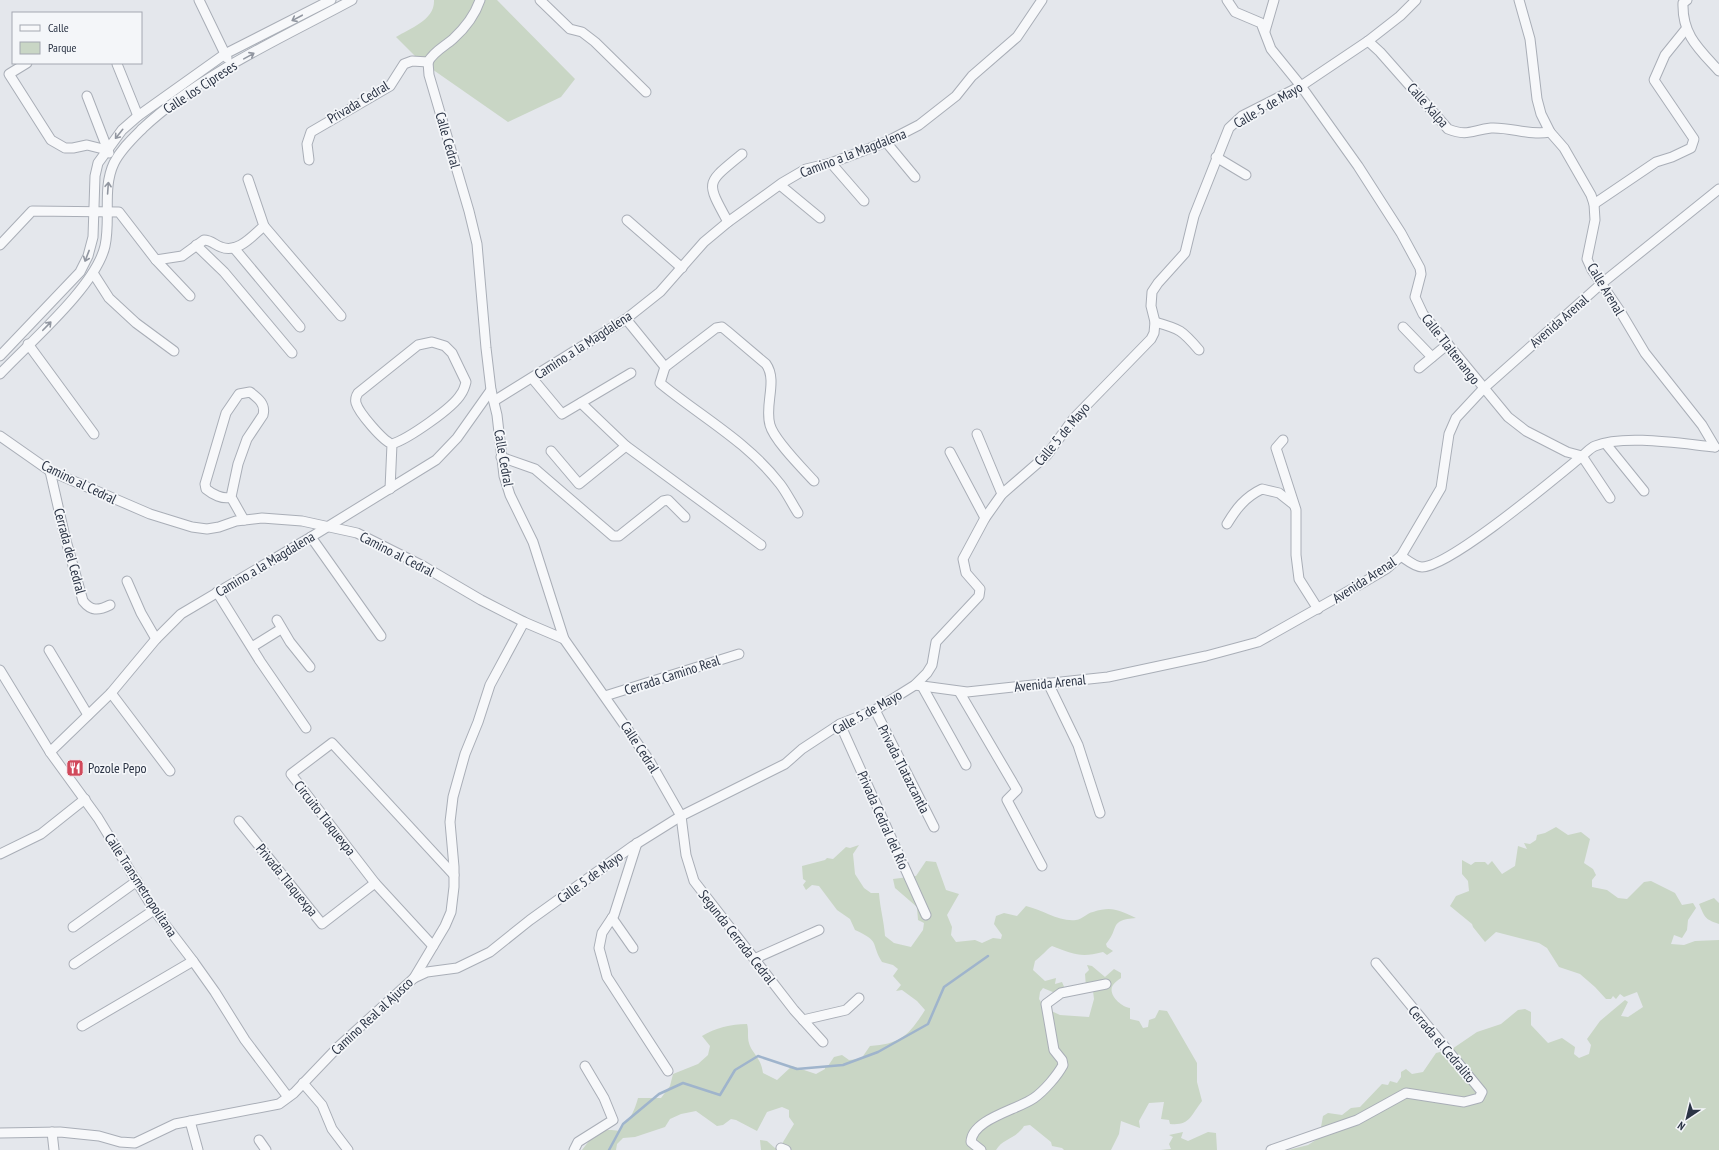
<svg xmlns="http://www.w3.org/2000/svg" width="1719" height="1150" font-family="'PT Sans Narrow',sans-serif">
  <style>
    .green { fill: #c9d6c5 }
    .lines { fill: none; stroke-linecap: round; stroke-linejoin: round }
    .stream { stroke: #9fb4cc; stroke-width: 2.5 }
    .minor-casing { stroke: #a9aeb7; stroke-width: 11 }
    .minor { stroke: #f7f8fa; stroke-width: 9 }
    .oneway { stroke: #9196a0 }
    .labels { text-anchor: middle; stroke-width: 3.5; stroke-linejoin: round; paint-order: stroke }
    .street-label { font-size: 14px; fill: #2b3445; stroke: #f4f6f9 }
    .poi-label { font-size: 14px; fill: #2b3445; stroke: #f4f6f9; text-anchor: start }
  </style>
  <rect width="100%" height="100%" fill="#e4e7ec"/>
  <g class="green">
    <path d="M434,0H497L575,79L561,97L508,122L419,60L396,37C410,28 435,20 434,0Z"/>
    <polygon points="1556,827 1568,835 1581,832 1590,839 1584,863 1593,869 1596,875 1592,880 1592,887 1607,890 1618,898 1627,899 1644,882 1651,881 1675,893 1682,905 1693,903 1696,908 1688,920 1687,930 1682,938 1674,935 1671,944 1684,945 1695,941 1719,940 1719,1150 1288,1150 1308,1145 1319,1138 1323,1116 1328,1113 1342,1115 1351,1108 1360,1107 1382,1084 1388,1085 1390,1081 1397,1083 1401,1077 1401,1072 1406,1069 1412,1074 1423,1072 1436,1053 1452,1049 1477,1032 1501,1024 1518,1010 1525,1009 1531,1012 1531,1025 1548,1043 1562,1038 1575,1047 1574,1054 1579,1058 1589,1054 1591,1045 1587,1039 1600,1021 1625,1000 1628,1002 1621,1016 1628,1017 1643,1007 1637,992 1624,997 1620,994 1616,999 1613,996 1611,999 1606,999 1595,987 1580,974 1559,967 1547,948 1539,943 1496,932 1485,942 1473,927 1472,924 1450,906 1456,896 1469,891 1468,881 1462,874 1462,860 1471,865 1475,862 1485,862 1488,865 1492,861 1502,874 1515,866 1518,846 1527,849 1524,843 1530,844 1536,840 1537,835 1545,833"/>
    <path d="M859,845L853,854L855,874L864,888L871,893H879C880,908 884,921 885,936L894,943L911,947L923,930L924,923L918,920L917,907L895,888L893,879L916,876L926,861L936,862L946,890L959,894L947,915L952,927L951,935L956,942L975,940L982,943L993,938L1001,939L1002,935L994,924L996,916L1004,913L1017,916L1026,906C1043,910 1059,922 1076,920C1083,919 1087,913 1093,912C1112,906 1118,910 1136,918C1108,920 1120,928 1106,944L1107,947L1113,951L1107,955L1103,952C1080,958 1074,954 1052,946C1046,950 1042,956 1035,961L1033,970L1045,981L1056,978L1055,984L1062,982L1065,989L1055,993L1043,988L1040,992L1039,999L1041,1002L1045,1001L1047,1009L1060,1015L1089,1017L1094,999L1093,991L1086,987L1085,974L1089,970L1087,965L1092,966L1105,977L1114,969L1121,973V978C1118,980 1115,982 1113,985C1107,994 1121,1007 1130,1008V1019L1139,1021L1143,1028L1148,1027L1149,1020L1155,1018L1159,1010L1167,1011L1197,1063V1082L1202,1101C1191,1115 1190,1126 1170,1124L1169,1120L1161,1119L1164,1102L1149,1103L1139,1121L1140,1128L1121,1121L1119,1134L1111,1150H1064L1062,1148L1052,1146L1051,1142L1030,1125L1024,1126C1016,1139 1003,1138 996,1150H761L760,1140L767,1141L775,1148L780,1147L794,1124L789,1117V1110L782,1107L767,1112L757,1131L736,1120L731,1119L723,1125L717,1126L696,1111L681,1114L670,1119L665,1127L635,1137L623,1138L617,1144L616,1150H582C594,1135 597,1127 619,1131C630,1117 633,1116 638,1098H661L670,1086L673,1074L698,1064L708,1055L710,1046L702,1036C715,1028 731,1024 747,1024C749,1030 747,1037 749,1043C752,1054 761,1057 763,1073L777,1080L792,1066L816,1074L825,1069V1066H828L834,1057L842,1055L849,1060L861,1059L870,1046C901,1044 909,1035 925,1010L917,1001L902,990L896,991L901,985L893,976L898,969L893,965L882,962C870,942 881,942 855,930L850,919L837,910L819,886L812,885L806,890L803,885L806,881L803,879L802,866L825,860L827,858L833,859L846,847L850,848Z"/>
    <path d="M1714,898L1719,903V924C1704,919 1705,917 1699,904Z"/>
    <polygon points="1183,1132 1181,1138 1188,1141 1208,1132 1216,1133 1217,1150 1161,1150 1171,1149 1169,1144 1173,1137 1169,1135"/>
  </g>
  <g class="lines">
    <polyline class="stream" points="609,1150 623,1124 659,1094 683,1083 720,1095 735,1070 758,1056 797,1069 843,1065 878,1052 928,1024 944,987 988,956"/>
    <defs>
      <g id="minor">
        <polyline points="199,0 227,58"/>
        <polyline points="540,0 570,29 582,32 595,42 646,92"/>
        <path d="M1227,0L1235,12L1261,23L1271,49L1301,86L1358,166L1401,233L1420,268L1421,274L1415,297L1423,314L1508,417L1526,431L1567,452L1582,456C1586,453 1590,448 1595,446C1624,434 1683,444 1715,447"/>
        <polyline points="1519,0 1530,39 1537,99 1541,114 1550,132 1564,148 1591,195 1594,204 1595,220 1587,259 1592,270 1620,311 1645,353 1702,425 1715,447"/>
        <path d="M1687,0L1683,3C1682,35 1699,49 1719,71"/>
        <polyline points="1265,31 1274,0"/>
        <path d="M1368,41L1380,52L1448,129C1468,137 1472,130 1491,128C1512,127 1529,136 1550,132"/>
        <polyline points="428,62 429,75 469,211 477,244 486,348 491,390 497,415 504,476 510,495 533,542 564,639 649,760 681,816 686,855 694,881 794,1010 823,1042"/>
        <path d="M428,62C434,51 444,47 453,39C465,28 475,15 480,0"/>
        <polyline points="27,63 9,74 51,140 65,148 73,148 87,145 107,150"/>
        <polyline points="117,64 138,116"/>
        <polyline points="87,96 109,153"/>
        <polyline points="886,142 915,177"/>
        <polyline points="1216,157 1246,175"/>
        <polyline points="309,160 307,144 311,132 390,86 404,64 412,61 428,62"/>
        <polyline points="831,163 864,201"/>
        <polyline points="780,185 820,218"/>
        <polyline points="1594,204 1656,162 1672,157 1691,148 1694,139 1654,80 1665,55 1686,29"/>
        <polyline points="627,220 682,268"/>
        <path d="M728,222C705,180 706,184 742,154"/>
        <polyline points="264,226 341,316"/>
        <path d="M0,245L32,211L119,212L156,260L182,256L204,240C211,240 215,245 221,247C238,254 253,235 264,226L248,179"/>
        <polyline points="196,245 224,272 292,353"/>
        <polyline points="234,248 300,327"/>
        <polyline points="156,260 190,296"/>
        <polyline points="93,273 109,298 136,323 174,351"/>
        <polyline points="626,319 665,367"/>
        <path d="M1155,322C1180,329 1182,330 1199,350"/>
        <polyline points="1403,327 1432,357"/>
        <polyline points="28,344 94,434"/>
        <polyline points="0,356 80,272 88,256 93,237 95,176 98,163 122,130 138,116 225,54 331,0"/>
        <path d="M665,367L716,328L722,327L727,331L766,364C778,381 764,405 770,425C774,440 802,468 814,481"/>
        <path d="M665,367L660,383C700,416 748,442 780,484C787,493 792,504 798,513"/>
        <polyline points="1419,368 1448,344"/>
        <path d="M0,374C29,343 96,286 105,246C111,219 102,188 114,163C121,149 133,138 143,128C202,73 282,38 352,0"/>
        <polyline points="532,378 562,414 631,373"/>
        <polyline points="494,401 626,319 660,292 704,242 728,222 782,183 806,169 831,163 886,142 919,125 956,96 972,76 1017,37 1042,0"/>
        <polyline points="581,403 626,446 761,545"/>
        <polyline points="977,434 1002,494"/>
        <polyline points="0,436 50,471 150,514 192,527 207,529 219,527 236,521 262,518 302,521 357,533 423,566 481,600 524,622 564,639"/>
        <polyline points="1283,440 1276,448 1296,510 1296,555 1299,579 1318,609"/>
        <polyline points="1606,444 1644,491"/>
        <polyline points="551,451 579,484 626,446"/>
        <polyline points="950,452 985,518"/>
        <polyline points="501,457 535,469 613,536 619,536 663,501 668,500 685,517"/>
        <path d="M50,471L65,537L83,601C91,611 98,611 110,605"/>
        <path d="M390,489L392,444C408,439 453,408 461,394C464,390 465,386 466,382L452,353L445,346L432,342L418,345L358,393C356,396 355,399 356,403C359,413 383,441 392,444"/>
        <path d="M231,497C223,500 212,494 206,489L205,484L226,413L239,394L250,392C258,398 266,404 263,415L247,439L238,464L231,497L244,520"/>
        <path d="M1227,524C1236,509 1245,497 1262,489L1279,493L1293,504"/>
        <polyline points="311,537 381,636"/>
        <path d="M1401,556C1407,560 1415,567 1422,567C1451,566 1555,478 1582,456L1610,498"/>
        <polyline points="127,581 141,613 156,639"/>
        <polyline points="217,592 260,661 306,728"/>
        <polyline points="277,620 290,642 310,667"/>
        <polyline points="252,647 281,629"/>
        <polyline points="49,650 88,715"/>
        <polyline points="0,670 50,752 98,818 154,910 193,961 215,992 245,1040 288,1097"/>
        <polyline points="1048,683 1078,745 1100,813"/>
        <polyline points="915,685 967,692 1108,677 1206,656 1258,642 1359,585 1386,569 1401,556 1441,488 1449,434 1456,418 1483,389 1601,284 1719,189"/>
        <polyline points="922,686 966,765"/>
        <polyline points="111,693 170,771"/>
        <polyline points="960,693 1017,790 1007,800 1042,866"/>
        <polyline points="605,696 739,654"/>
        <polyline points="875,710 934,827"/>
        <polyline points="840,724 926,915"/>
        <polyline points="50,752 111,693 156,639 181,614 311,537 436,460 457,438 491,390"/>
        <polyline points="239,821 322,924 375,883"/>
        <polyline points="637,843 614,915 602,933 599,948 607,977 668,1071"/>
        <polyline points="0,854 41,834 85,799"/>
        <polyline points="612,918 633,948"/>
        <polyline points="73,927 137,881"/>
        <polyline points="433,946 375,883 291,774 332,743 454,875"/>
        <polyline points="754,959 819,930"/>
        <polyline points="74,964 154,910"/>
        <polyline points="414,978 427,972 457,968 490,952 530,920 633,846 681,816 785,764 802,749 840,724 875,710 915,685 927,673 932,665 936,642 979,596 980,589 966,573 963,559 985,518 1002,494 1047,455 1074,418 1151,339 1154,333 1155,322 1151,306 1152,292 1158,283 1185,253 1194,216 1229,128 1242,116 1301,86 1368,41 1400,16 1416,0"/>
        <polyline points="803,1020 846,1010 859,998"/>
        <polyline points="82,1026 193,961"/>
        <polyline points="303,1083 322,1105 332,1129 348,1150"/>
        <polyline points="190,1121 198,1150"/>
        <polyline points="52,1132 54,1150"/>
        <polyline points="0,1133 60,1132 99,1136 120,1142 135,1143 175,1124 279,1104 294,1093 338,1047 414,978 445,926 451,912 454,887 454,867 450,822 453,797 465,754 478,722 490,685 524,622"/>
        <polyline points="259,1140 266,1150"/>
        <polyline points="781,1148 786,1150"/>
        <polyline points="574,1150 578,1142 613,1120 604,1098 585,1066"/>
        <path d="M981,1150L971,1142C972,1119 1017,1110 1034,1098C1044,1091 1057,1076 1063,1065L1062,1060L1054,1050L1046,1004L1061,993L1106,984"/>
        <polyline points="1271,1150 1357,1120 1406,1093 1464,1102 1479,1098 1482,1092 1376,963"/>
      </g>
    </defs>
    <use href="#minor" class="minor-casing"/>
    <use href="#minor" class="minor"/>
  </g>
  <defs><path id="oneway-shaft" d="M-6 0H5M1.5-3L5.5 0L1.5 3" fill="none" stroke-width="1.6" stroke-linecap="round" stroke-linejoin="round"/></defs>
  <g class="oneway">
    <use href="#oneway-shaft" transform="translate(297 18) rotate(152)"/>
    <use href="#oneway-shaft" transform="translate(249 56) rotate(-29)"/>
    <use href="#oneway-shaft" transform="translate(119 134) rotate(129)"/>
    <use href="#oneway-shaft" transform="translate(108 188) rotate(-86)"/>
    <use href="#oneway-shaft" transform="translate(87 256) rotate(111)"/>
    <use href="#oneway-shaft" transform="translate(47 326) rotate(-46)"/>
  </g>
  <defs>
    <symbol id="restaurant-square" viewBox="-11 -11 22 22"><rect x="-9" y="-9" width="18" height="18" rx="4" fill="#d1495b" stroke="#f4f6f9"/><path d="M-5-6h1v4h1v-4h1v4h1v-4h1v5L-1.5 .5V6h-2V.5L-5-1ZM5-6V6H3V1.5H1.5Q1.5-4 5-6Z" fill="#fff"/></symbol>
  </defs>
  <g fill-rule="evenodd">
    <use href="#restaurant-square" x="65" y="758" width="20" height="20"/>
  </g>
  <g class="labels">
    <g class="street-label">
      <text transform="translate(200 87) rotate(-33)" y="5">Calle los Cipreses</text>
      <text transform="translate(358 102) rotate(-31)" y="5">Privada Cedral</text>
      <text transform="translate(1268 105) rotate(-30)" y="5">Calle 5 de Mayo</text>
      <text transform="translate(1428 105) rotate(48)" y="5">Calle Xalpa</text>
      <text transform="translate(448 140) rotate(74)" y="5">Calle Cedral</text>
      <text transform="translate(853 153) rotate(-21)" y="5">Camino a la Magdalena</text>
      <text transform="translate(1606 289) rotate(59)" y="5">Calle Arenal</text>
      <text transform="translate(1559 321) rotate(-41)" y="5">Avenida Arenal</text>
      <text transform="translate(583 345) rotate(-33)" y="5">Camino a la Magdalena</text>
      <text transform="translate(1451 349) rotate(52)" y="5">Calle Tlaltenango</text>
      <text transform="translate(1062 434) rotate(-50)" y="5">Calle 5 de Mayo</text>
      <text transform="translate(504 458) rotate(80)" y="5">Calle Cedral</text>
      <text transform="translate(79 482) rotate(26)" y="5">Camino al Cedral</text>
      <text transform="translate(70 551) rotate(75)" y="5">Cerrada del Cedral</text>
      <text transform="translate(397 554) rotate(27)" y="5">Camino al Cedral</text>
      <text transform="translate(265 564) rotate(-31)" y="5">Camino a la Magdalena</text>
      <text transform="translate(1364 580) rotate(-33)" y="5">Avenida Arenal</text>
      <text transform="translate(672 675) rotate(-18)" y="5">Cerrada Camino Real</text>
      <text transform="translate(1050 683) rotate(-6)" y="5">Avenida Arenal</text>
      <text transform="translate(867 712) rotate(-29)" y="5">Calle 5 de Mayo</text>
      <text transform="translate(640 747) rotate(57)" y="5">Calle Cedral</text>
      <text transform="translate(904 769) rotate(63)" y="5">Privada Tlatazcantla</text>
      <text transform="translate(325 818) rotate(52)" y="5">Circuito Tlaquexpa</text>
      <text transform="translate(883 820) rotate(66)" y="5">Privada Cedral del Río</text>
      <text transform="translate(590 877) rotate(-36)" y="5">Calle 5 de Mayo</text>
      <text transform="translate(287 880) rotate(51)" y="5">Privada Tlaquexpa</text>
      <text transform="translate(141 885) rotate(57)" y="5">Calle Transmetropolitana</text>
      <text transform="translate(737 937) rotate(52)" y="5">Segunda Cerrada Cedral</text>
      <text transform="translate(372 1016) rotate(-43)" y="5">Camino Real al Ajusco</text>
      <text transform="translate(1442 1044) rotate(50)" y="5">Cerrada el Cedralito</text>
    </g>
    <g class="poi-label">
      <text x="88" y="773">Pozole Pepo</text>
    </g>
  </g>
  <rect x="12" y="12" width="130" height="52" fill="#f4f6f9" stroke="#a4a8b1"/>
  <rect x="20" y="25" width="20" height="6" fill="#f7f8fa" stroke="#a4a8b1"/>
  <text x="48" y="32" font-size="12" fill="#2b3445">Calle</text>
  <rect x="20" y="42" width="20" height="12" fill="#c9d6c5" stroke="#a4a8b1"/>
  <text x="48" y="52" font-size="12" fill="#2b3445">Parque</text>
  <g transform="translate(1687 1118) rotate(215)" stroke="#f4f6f9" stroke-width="3" paint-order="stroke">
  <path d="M0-3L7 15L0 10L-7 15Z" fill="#2b3445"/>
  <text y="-6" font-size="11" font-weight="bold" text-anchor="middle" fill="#2b3445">N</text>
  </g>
</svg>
